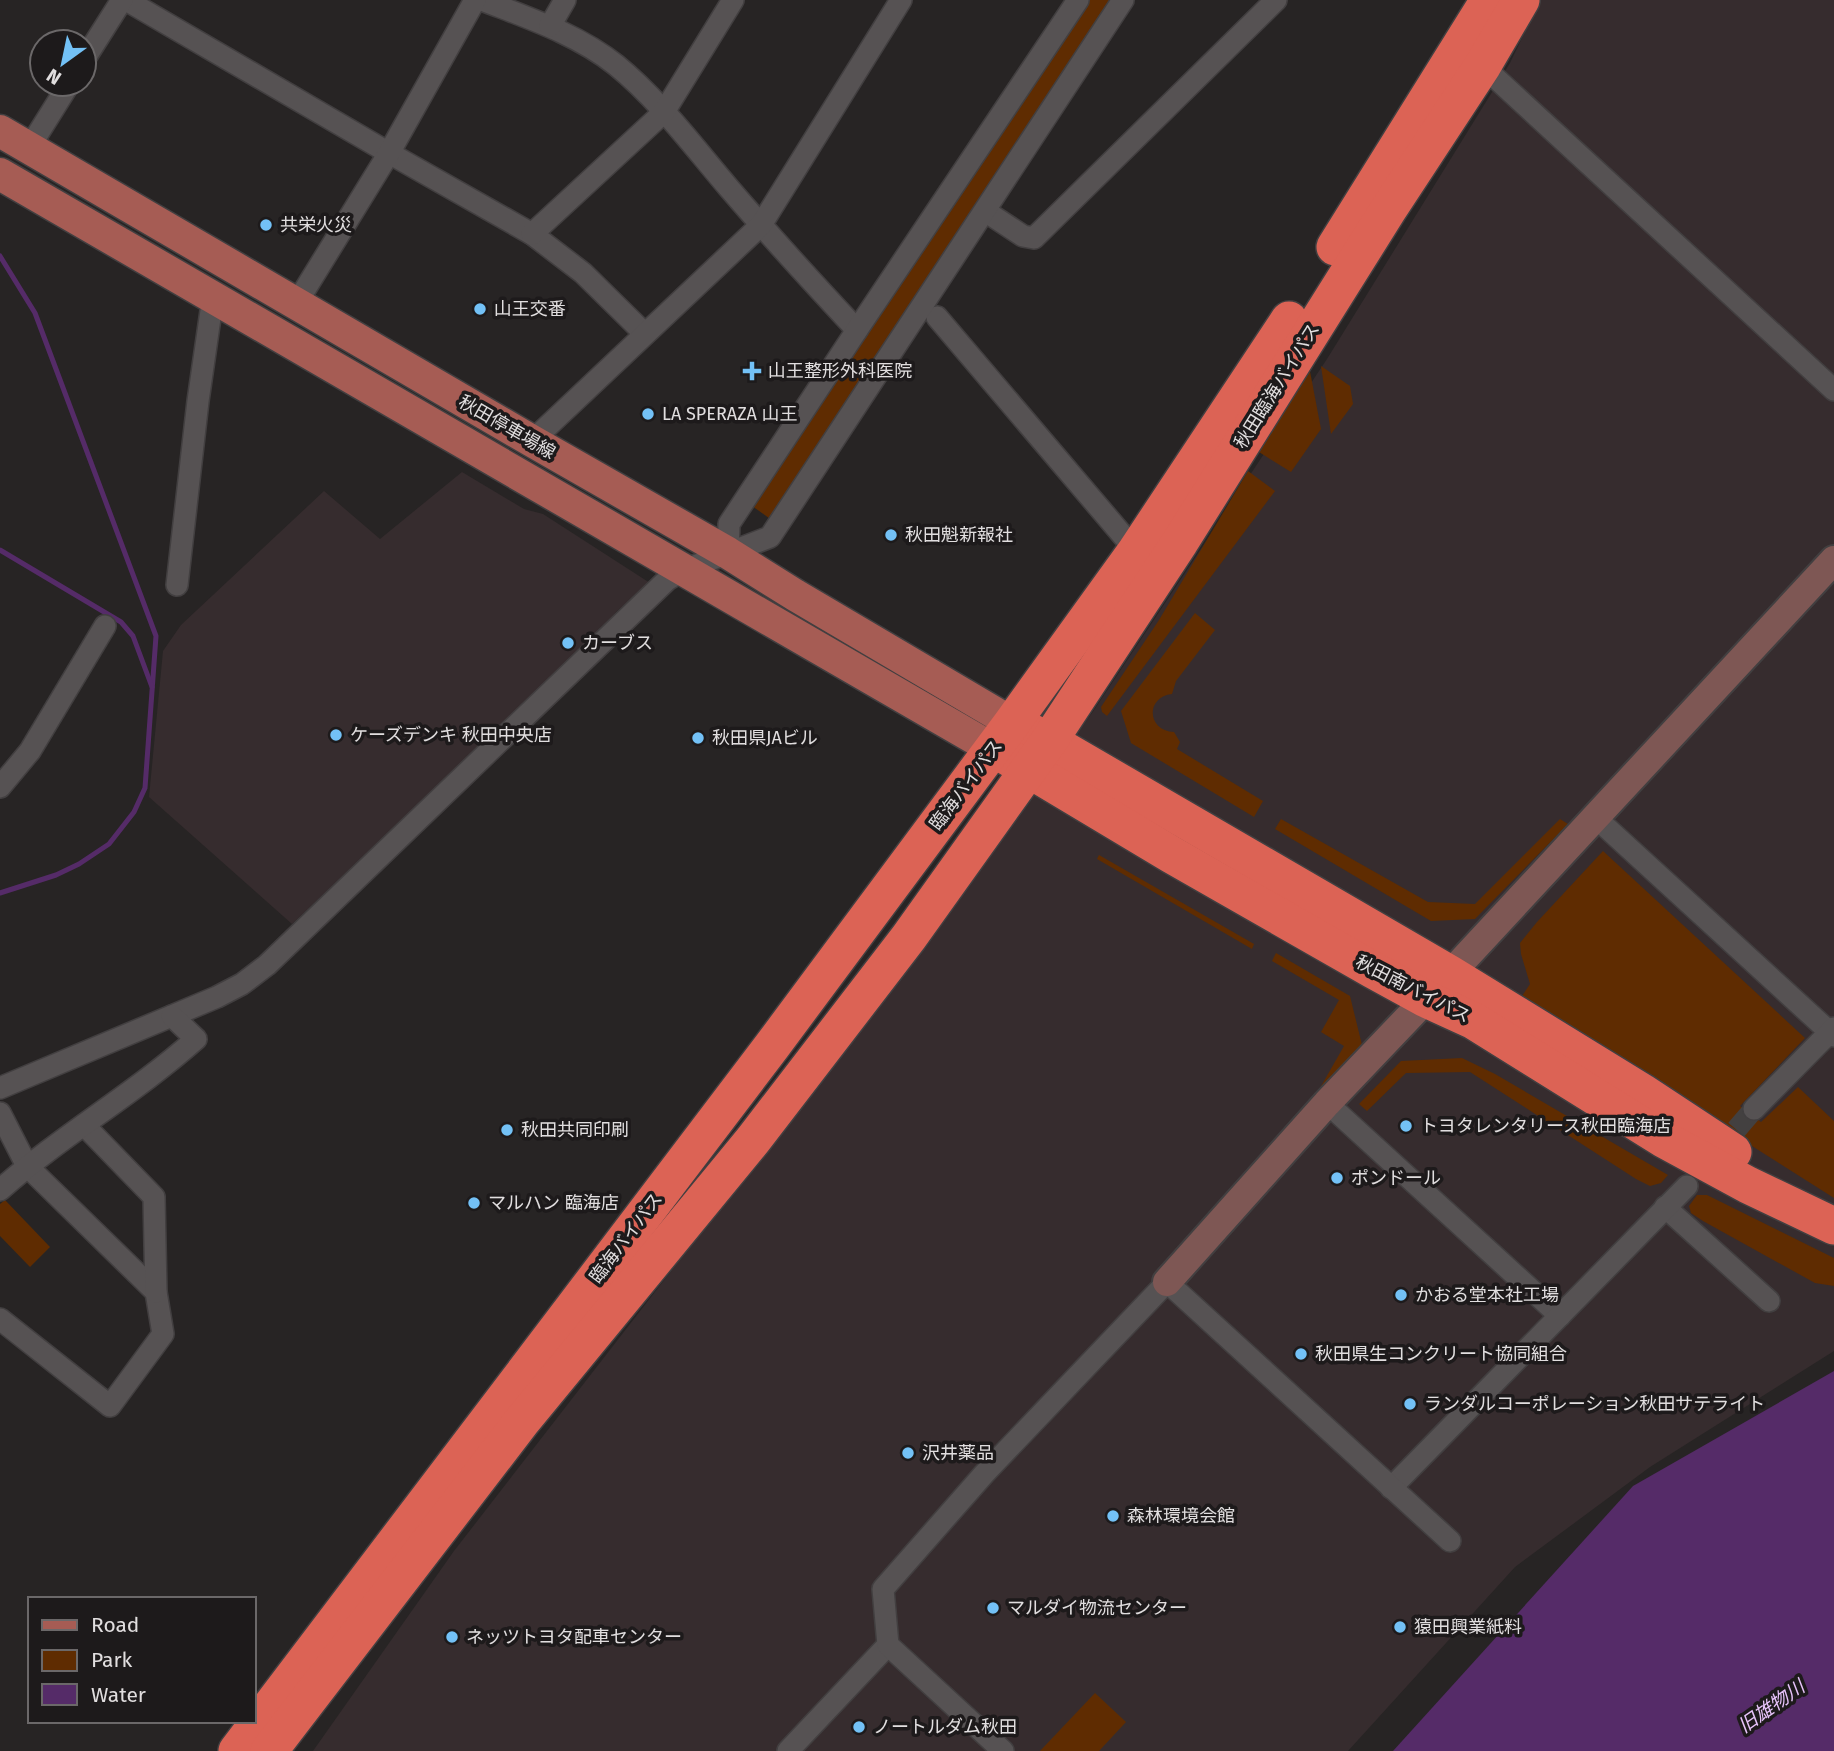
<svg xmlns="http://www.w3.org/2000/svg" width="1834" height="1751" font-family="'Fira Sans','Noto Sans JP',sans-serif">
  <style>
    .built { fill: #362c2e }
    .green { fill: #5f2c01 }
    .water { fill: #552b68 }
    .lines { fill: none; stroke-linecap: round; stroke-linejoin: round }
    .stream { stroke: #552b68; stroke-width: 5 }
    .street-tunnel { stroke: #434040; stroke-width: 21; stroke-dasharray: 21 10; stroke-linecap: butt }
    .street-casing { stroke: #423f40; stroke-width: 24 }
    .secondary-casing { stroke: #423f40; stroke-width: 32 }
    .primary-casing { stroke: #423f40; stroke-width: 35 }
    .highway-casing { stroke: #423f40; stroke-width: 40 }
    .street { stroke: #565253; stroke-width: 21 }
    .secondary { stroke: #7e5754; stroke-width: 28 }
    .primary { stroke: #a65c54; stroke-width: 32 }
    .highway { stroke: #dc6355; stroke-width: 37 }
    .poi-dot { fill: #73c1f6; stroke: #1d1a1b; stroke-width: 2.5 }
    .labels { text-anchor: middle; stroke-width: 7; stroke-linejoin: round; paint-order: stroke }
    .poi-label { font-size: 18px; fill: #e1dedf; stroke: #1d1a1b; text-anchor: start }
    .street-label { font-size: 18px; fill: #e1dedf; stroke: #1d1a1b }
    .water-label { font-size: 19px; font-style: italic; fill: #e8c4fb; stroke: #1d1a1b }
  </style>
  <rect width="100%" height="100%" fill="#272424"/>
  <g class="built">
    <polygon points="1540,0 1834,0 1834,1351 1650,1467 1515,1567 1348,1751 313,1751 454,1551 851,1039 1092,713 1327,359 1510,63"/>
    <polygon points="462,472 524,509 543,514 650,583 616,612 604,631 292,924 149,797 163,651 181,625 324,491 380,539"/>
  </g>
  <g class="green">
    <polygon points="1086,0 1120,0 773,521 748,503"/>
    <polygon points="1309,366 1321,429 1291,472 1259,452"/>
    <polygon points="1321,366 1350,386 1353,404 1331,434"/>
    <polygon points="1248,471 1275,491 1107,716 1102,712 1101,707 1159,620"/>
    <path d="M1195,613L1215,630L1176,681L1172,694C1145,697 1147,731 1174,732L1180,742L1177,749L1263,801L1254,817L1131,743L1121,711Z"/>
    <polygon points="1281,819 1428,902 1475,904 1560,819 1568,824 1475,919 1431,921 1275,829"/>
    <polygon points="1603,851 1805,1038 1740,1106 1761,1122 1798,1087 1834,1121 1834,1198 1520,999 1530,984 1521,954 1520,943 1537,922"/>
    <polygon points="1099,855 1254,944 1252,949 1097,859"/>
    <polygon points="1276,953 1350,996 1362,1045 1312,1102 1344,1046 1321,1032 1339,1000 1272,961"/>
    <polygon points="1462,1058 1495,1074 1668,1175 1661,1183 1650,1186 1636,1179 1470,1072 1406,1073 1367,1111 1359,1104 1401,1061"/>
    <polygon points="1697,1195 1707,1195 1834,1258 1834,1286 1815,1283 1703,1221 1691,1213 1689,1206"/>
    <polygon points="5,1200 50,1247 30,1267 0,1236 0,1204"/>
    <polygon points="1095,1693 1126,1722 1099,1751 1040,1751"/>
  </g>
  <polygon class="water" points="1834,1371 1834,1751 1393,1751 1633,1486"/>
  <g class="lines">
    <g class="stream">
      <polyline points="0,256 35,313 156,636 145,788 134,812 109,844 79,864 56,875 0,893"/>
      <polyline points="0,550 121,622 133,636 152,687"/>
    </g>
    <polyline class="street-tunnel" points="1716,1153 1754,1109"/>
    <defs>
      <g id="street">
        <polyline points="126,0 389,153 532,234 583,273 644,333"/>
        <path d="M482,0C528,18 577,34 616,65C658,99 693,146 728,187C770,236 813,283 857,330"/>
        <polyline points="550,26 565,0"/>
        <polyline points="1475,59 1834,390"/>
        <polyline points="84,60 122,0"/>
        <polyline points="29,148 69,84"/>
        <polyline points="985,211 1023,236 1034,238 1276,0"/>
        <polyline points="532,234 664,112 733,0"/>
        <polyline points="296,304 389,153 475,0"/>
        <polyline points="937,317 1136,551"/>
        <polyline points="532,441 761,225 901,0"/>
        <polyline points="728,553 729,524 857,330 1078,0"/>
        <polyline points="177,585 198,401 213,297"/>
        <polyline points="0,787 30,751 105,626"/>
        <polyline points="1595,817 1834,1036"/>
        <polyline points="0,1088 217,997 242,984 267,965 667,580 684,570 770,537 1123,0"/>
        <polyline points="1327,1103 1560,1316"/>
        <polyline points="1754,1109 1834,1028"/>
        <polyline points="0,1113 27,1166 156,1292 163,1334 110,1406 0,1319"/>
        <polyline points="84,1125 154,1197 156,1292"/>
        <path d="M0,1190C62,1135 134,1094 196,1039L172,1016"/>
        <polyline points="1665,1207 1769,1301"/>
        <polyline points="1391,1488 1687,1186"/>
        <polyline points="788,1751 888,1645"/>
        <polyline points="1003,1751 888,1645 883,1589 984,1474 1167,1282 1450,1541"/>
      </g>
      <polyline id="secondary" points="1167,1282 1327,1103 1450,974 1834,560"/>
      <g id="primary">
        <polyline points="0,131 532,441 728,553 795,595 1012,723"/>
        <polyline points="0,174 993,749"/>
      </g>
      <g id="highway">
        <polyline points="1335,247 1489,0"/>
        <polyline points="1029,731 1049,741 1450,974 1642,1092 1733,1152"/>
        <polyline points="1008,757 1172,855 1373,970 1426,999 1474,1021 1665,1140 1748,1185 1834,1226"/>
        <polyline points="237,1751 772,1046 1012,723 1136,551 1289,320"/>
        <polyline points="269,1751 522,1421 753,1140 909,937 1049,741 1180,542 1388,210 1483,65 1521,0"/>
      </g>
    </defs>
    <use href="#street" class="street-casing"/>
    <use href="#secondary" class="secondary-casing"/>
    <use href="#primary" class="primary-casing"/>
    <use href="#highway" class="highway-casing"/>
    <use href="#street" class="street"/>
    <use href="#secondary" class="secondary"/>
    <use href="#primary" class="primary"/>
    <use href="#highway" class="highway"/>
  </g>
  <g class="poi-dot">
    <circle cx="266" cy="225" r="7"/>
    <circle cx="480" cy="309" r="7"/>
    <path d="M748.5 360.5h7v7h7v7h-7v7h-7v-7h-7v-7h7z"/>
    <circle cx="648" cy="414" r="7"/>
    <circle cx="891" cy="535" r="7"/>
    <circle cx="568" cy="643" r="7"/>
    <circle cx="336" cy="735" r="7"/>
    <circle cx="698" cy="738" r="7"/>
    <circle cx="1406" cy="1126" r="7"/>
    <circle cx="507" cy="1130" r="7"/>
    <circle cx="1337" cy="1178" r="7"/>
    <circle cx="474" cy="1203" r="7"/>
    <circle cx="1401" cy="1295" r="7"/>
    <circle cx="1301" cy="1354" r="7"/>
    <circle cx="1410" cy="1404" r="7"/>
    <circle cx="908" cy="1453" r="7"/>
    <circle cx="1113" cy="1516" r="7"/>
    <circle cx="993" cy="1608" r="7"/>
    <circle cx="1400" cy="1627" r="7"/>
    <circle cx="452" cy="1637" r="7"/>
    <circle cx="859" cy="1727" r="7"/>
  </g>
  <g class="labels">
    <g class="poi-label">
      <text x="280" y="231">共栄火災</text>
      <text x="494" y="315">山王交番</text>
      <text x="768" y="377">山王整形外科医院</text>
      <text x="662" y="420">LA SPERAZA 山王</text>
      <text x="905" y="541">秋田魁新報社</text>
      <text x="582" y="649">カーブス</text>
      <text x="350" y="741">ケーズデンキ 秋田中央店</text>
      <text x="712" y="744">秋田県JAビル</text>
      <text x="1420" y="1132">トヨタレンタリース秋田臨海店</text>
      <text x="521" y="1136">秋田共同印刷</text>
      <text x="1351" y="1184">ポンドール</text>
      <text x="488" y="1209">マルハン 臨海店</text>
      <text x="1415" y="1301">かおる堂本社工場</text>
      <text x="1315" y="1360">秋田県生コンクリート協同組合</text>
      <text x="1424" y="1410">ランダルコーポレーション秋田サテライト</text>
      <text x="922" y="1459">沢井薬品</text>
      <text x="1127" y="1522">森林環境会館</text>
      <text x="1007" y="1614">マルダイ物流センター</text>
      <text x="1414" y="1633">猿田興業紙料</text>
      <text x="466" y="1643">ネッツトヨタ配車センター</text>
      <text x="873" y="1733">ノートルダム秋田</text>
    </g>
    <g class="street-label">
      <text transform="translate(1277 386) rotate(-58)" y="6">秋田臨海バイパス</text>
      <text transform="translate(507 427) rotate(30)" y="6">秋田停車場線</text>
      <text transform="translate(966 785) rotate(-53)" y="6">臨海バイパス</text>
      <text transform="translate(1413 989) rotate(27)" y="6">秋田南バイパス</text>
      <text transform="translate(626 1238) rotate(-53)" y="6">臨海バイパス</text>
    </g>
    <g class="water-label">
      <text transform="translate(1771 1706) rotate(-35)" y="7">旧雄物川</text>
    </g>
  </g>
  <rect x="28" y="1597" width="228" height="126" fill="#1d1a1b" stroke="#6b6869" stroke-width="2"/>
  <rect x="42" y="1620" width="35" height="10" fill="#a65c54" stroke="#6b6869" stroke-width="2"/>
  <text x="91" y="1632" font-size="21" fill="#e1dedf">Road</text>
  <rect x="42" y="1650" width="35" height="21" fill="#5f2c01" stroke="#6b6869" stroke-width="2"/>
  <text x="91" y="1667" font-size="21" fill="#e1dedf">Park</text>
  <rect x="42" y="1684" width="35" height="21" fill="#552b68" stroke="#6b6869" stroke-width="2"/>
  <text x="91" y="1702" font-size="21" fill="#e1dedf">Water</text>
  <g transform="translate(63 63) rotate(213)"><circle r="33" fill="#1d1a1b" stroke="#6b6869" stroke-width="2"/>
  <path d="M0-5L12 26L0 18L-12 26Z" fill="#73c1f6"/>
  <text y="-10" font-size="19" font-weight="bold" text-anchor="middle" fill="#e1dedf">N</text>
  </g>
</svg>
